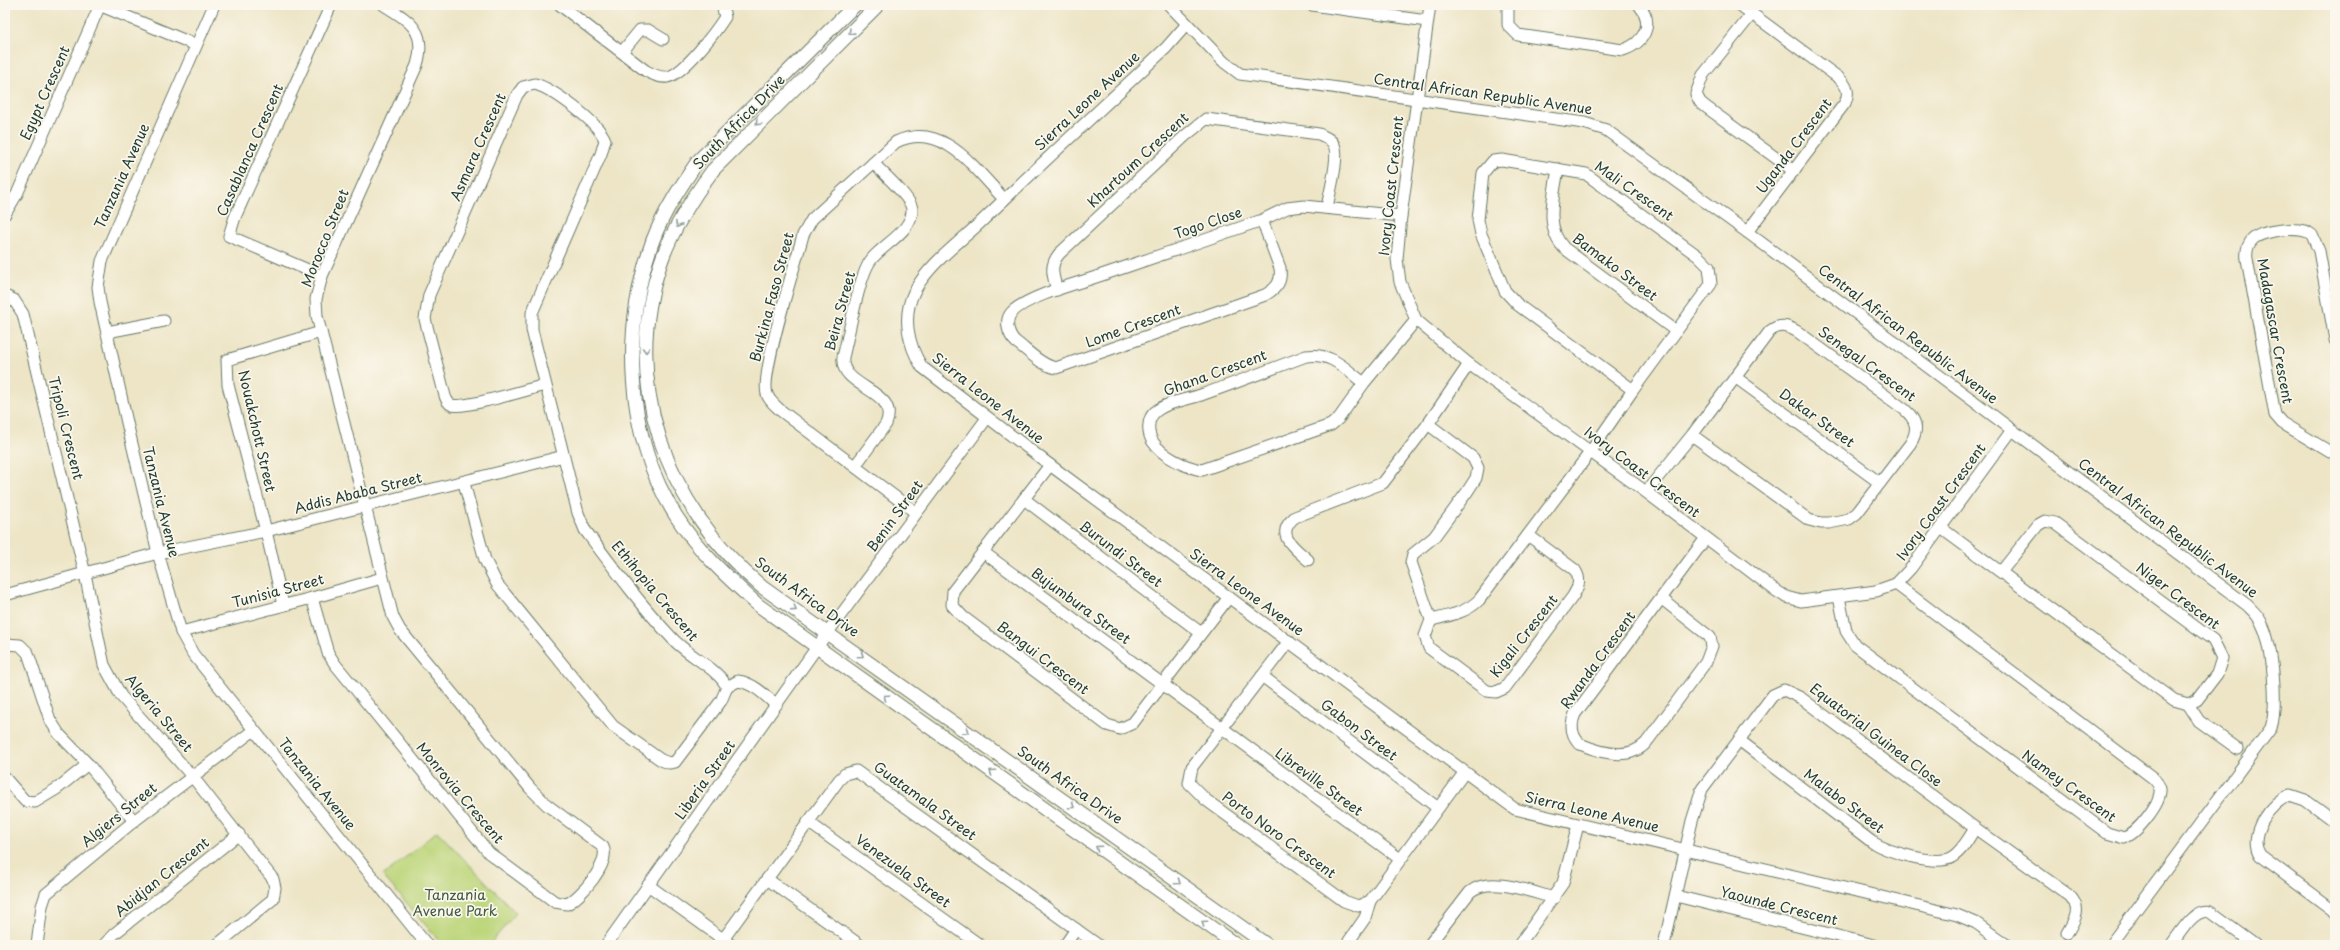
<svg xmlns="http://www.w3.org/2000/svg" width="2340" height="950" font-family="'Playpen Sans',sans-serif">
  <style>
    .green { fill: #bdd67b; stroke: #6e8a58 }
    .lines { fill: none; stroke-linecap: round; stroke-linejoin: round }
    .minor-casing { stroke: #677867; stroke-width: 13 }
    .tertiary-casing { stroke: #677867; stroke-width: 15 }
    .minor { stroke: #fff; stroke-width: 11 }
    .tertiary { stroke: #fff; stroke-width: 13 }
    .oneway { stroke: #8f9e9a }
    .labels { text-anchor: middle; stroke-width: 3.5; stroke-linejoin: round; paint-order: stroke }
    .street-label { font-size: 14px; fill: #1f3d34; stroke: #fbf7ec }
    .park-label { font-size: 14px; fill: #3f5c42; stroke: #fbf7ec }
  </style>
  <rect width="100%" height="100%" fill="#fbf7ec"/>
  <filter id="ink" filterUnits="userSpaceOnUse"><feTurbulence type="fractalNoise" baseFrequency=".025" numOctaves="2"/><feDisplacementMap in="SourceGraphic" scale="8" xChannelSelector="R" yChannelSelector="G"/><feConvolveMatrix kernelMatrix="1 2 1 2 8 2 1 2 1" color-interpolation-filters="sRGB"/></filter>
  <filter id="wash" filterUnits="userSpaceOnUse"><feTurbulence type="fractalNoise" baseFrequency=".012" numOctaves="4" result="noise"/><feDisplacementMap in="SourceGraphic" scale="16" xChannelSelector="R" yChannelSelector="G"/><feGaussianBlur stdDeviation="0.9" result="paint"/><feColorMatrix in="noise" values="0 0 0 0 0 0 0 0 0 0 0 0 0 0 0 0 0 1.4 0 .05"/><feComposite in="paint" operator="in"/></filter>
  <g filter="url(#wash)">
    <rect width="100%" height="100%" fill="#ede5c6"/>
    <polygon class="green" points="437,831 516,913 489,945 443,945 383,876"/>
  </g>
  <g filter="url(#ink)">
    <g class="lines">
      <defs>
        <g id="minor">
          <polyline points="99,5 196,45"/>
          <polyline points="214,5 102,261 98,287 100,302 128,427 158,553 181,632 193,654 427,945"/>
          <path d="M560,5L646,71C652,74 659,78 667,77C683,75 716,31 725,17L722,5"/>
          <path d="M1169,5L1224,62L1240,74L1584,123L1606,130L1747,232L2247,605C2253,611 2259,616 2262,624C2273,646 2278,705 2271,728L2110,945"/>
          <polyline points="1312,5 1427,21"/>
          <polyline points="1430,5 1401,216 1397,259 1400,282 1416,320 1469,364 1646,492 1775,590 1786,597 1801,601 1876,591 1896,584 1911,568 2012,430"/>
          <path d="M1508,5V25L1518,35L1623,50C1644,43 1655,24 1639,5"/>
          <path d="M1740,5L1839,78C1847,86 1850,92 1845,103L1747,232"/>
          <polyline points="1752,14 1703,75 1696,94 1700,102 1706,107 1794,171"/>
          <path d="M1187,24L1166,48C1105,105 1044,161 985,218C962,241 929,263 914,292C902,316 908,345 922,367L1050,465L1515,809L1957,915L1976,923L2007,945"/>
          <polyline points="622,52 640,30 648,30 663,39"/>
          <path d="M1558,169C1554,195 1544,227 1564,248L1676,331"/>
          <polyline points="5,214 17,194 100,5"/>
          <path d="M1262,220L1280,268C1282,282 1277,288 1265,295L1056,368C1041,365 1028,351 1016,342C1008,335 1004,320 1012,312C1027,297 1071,285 1093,278C1149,259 1206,240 1262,220L1287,208L1304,206L1401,216"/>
          <polyline points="322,276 229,236 235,217 331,5"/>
          <path d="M1057,290C1053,276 1049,266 1059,254L1185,136L1206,119L1319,134C1325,137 1331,139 1334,145C1340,157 1329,194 1327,208"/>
          <polyline points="5,296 14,300 23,314 85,574 104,665 121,696 192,776 273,879 275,888 273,899 217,945"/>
          <polyline points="107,332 164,321"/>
          <polyline points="1735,377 1880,483"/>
          <path d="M1364,383C1345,369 1332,352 1306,356C1271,369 1236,383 1201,395C1186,400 1167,402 1155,412C1147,419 1147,433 1153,442C1163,457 1185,467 1202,470L1331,425L1339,418L1364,383L1416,320"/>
          <path d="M1428,424L1473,458L1478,468L1476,478L1467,492L1434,537L1413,554L1411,562L1431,620L1425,636L1429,648L1487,691L1496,692L1505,688L1573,596C1579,586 1581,579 1575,570L1528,535"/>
          <path d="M2330,452L2282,423L2275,415L2247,259C2246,252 2247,245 2253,239C2263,230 2302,225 2312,235L2319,251L2335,340"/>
          <polyline points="1050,465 953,591 952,605 963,617 1107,725 1120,729 1133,723 1229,597"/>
          <path d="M855,466L886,424C901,389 839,389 843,357C849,335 859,275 871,260C882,245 913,231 912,209C911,198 882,172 873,163"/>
          <path d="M464,483L485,560L497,584L613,726L661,760L669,763L675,762L721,701L727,687C718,668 686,655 671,637C640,604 612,566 585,530L578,513L532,330V313L601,154L605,140C598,122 553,89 535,84L523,87L517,95L429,295L425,319L444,392C445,397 447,403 452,405C465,409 529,389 545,385"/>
          <path d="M1646,492L1692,435L1770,331C1780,323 1788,326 1798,332L1904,409C1917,420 1919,430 1910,444L1857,513L1849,519L1829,523H1821L1809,520L1692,435"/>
          <polyline points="1024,499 1201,633"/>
          <path d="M915,512L780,410C775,405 769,401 767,394C760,374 796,262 803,235L812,219L896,142C943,120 975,169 1004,199"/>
          <polyline points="1941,528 2174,700 2188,704 2197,700 2217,674 2222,658 2213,640 2055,523 2045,521 2038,525 2001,572"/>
          <polyline points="983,552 1400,859"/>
          <path d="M1308,560C1293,547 1274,534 1295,517L1383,483L1428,424L1469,364"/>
          <polyline points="5,595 158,553 266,531 564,456"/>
          <path d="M1839,597L1846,631L1855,645L2107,833L2124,838C2136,834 2162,803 2160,789C2159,785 2156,781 2153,778L1896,584"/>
          <path d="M312,598L328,653L335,664L489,853L555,902L567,904C580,898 611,863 603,847L547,805L530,788L400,630L393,617L317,316L316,299L322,276L417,65C427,31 411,22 384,5"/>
          <path d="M1662,599L1710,637L1712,646L1706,662L1646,743C1629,761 1601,753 1580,744C1571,735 1570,725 1575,714L1706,538"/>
          <polyline points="283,605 266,531 228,385 227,360 321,332"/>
          <path d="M1431,620C1448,616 1466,613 1479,600L1591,451L1633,390L1711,284L1709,267L1698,256L1586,174L1502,160L1493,161L1483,173L1478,220L1481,234L1505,291L1518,305L1633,390"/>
          <polyline points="181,632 312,598 382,578"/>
          <polyline points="1289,641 1192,767 1189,783 1206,800 1344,901 1358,906 1370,901 1464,773"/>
          <polyline points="5,644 20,645 28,653 50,720 59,734 88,764 134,821"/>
          <polyline points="1262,676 1438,808"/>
          <path d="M727,687L738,681C753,683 765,695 776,705"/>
          <polyline points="2188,704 2199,721 2238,749"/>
          <path d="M1739,740L1872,842C1886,851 1937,867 1952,857C1962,851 1969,838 1975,828"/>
          <polyline points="5,778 25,801 35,802 58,788 88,764"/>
          <polyline points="808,822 980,945"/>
          <path d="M2335,822L2305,800L2290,795C2270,802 2247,835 2260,855L2335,911"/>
          <polyline points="767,879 860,945"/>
          <polyline points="648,885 731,945"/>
          <polyline points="1676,896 1874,945"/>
          <polyline points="37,945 42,906 46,894 134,821 254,730"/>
          <polyline points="104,945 114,934 239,834"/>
          <polyline points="606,945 817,647 987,418"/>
          <polyline points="719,945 839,780 845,774 856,771 1098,945"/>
          <polyline points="1065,945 1076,929"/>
          <polyline points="1352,945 1349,941 1365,918 1370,901"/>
          <path d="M1429,945L1470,892C1489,875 1531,892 1554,898"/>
          <polyline points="1519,945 1563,883 1578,825"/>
          <path d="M1664,945L1692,821L1702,789L1773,695L1784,690L1801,698L1975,828L2070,896C2082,910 2075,919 2067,933"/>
          <path d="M2171,945C2180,934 2194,907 2210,912L2255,945"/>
        </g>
        <g id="tertiary">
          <path d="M855,5L698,161C681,186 664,211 653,240C621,328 625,436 676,516C698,551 728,578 758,605L1236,945"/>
          <path d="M878,5L713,170C692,198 674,227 662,259C619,381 666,507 762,587L1267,945"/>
        </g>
      </defs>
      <use href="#minor" class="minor-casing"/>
      <use href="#tertiary" class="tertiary-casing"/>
      <use href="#minor" class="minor"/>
      <use href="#tertiary" class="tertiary"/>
    </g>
    <defs><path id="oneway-chevron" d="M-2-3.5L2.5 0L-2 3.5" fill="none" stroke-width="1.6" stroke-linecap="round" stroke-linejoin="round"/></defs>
    <g class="oneway">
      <use href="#oneway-chevron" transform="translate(851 32) rotate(136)"/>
      <use href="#oneway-chevron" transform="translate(758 123) rotate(135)"/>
      <use href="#oneway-chevron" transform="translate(678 225) rotate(117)"/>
      <use href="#oneway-chevron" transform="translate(646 350) rotate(91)"/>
      <use href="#oneway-chevron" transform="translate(794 609) rotate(34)"/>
      <use href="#oneway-chevron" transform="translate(861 655) rotate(35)"/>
      <use href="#oneway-chevron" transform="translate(886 697) rotate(-145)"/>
      <use href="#oneway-chevron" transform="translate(966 731) rotate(35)"/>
      <use href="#oneway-chevron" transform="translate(992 772) rotate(-145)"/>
      <use href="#oneway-chevron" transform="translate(1072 806) rotate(35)"/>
      <use href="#oneway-chevron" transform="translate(1098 848) rotate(-145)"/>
      <use href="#oneway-chevron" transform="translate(1178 882) rotate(35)"/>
      <use href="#oneway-chevron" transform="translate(1204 923) rotate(-145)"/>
    </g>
  </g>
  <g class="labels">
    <g class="street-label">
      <text transform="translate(45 93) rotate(-66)" y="5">Egypt Crescent</text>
      <text transform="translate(1483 94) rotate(8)" y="5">Central African Republic Avenue</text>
      <text transform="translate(1087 101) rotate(-43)" y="5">Sierra Leone Avenue</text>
      <text transform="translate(739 122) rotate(-46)" y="5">South Africa Drive</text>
      <text transform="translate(1794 146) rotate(-53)" y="5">Uganda Crescent</text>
      <text transform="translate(478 147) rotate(-66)" y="5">Asmara Crescent</text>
      <text transform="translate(250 150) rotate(-66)" y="5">Casablanca Crescent</text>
      <text transform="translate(1138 160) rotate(-43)" y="5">Khartoum Crescent</text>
      <text transform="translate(122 176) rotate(-66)" y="5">Tanzania Avenue</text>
      <text transform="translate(1391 186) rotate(-84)" y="5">Ivory Coast Crescent</text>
      <text transform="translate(1634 191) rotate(35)" y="5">Mali Crescent</text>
      <text transform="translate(1208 223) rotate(-19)" y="5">Togo Close</text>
      <text transform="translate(325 238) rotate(-68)" y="5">Morocco Street</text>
      <text transform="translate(1615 267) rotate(37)" y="5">Bamako Street</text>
      <text transform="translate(772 297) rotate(-75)" y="5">Burkina Faso Street</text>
      <text transform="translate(840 311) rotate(-75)" y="5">Beira Street</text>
      <text transform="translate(1133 326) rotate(-20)" y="5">Lome Crescent</text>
      <text transform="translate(2275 331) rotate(80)" y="5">Madagascar Crescent</text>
      <text transform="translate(1908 334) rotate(37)" y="5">Central African Republic Avenue</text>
      <text transform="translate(1867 364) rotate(36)" y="5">Senegal Crescent</text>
      <text transform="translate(1215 373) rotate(-20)" y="5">Ghana Crescent</text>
      <text transform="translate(988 398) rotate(38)" y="5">Sierra Leone Avenue</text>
      <text transform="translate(1817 418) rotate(36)" y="5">Dakar Street</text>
      <text transform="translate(66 428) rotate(76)" y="5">Tripoli Crescent</text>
      <text transform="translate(257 431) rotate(77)" y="5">Nouakchott Street</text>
      <text transform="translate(1642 472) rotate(37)" y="5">Ivory Coast Crescent</text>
      <text transform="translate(358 493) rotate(-14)" y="5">Addis Ababa Street</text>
      <text transform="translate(161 502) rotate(76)" y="5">Tanzania Avenue</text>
      <text transform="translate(1941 502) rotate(-54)" y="5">Ivory Coast Crescent</text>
      <text transform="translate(895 516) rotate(-54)" y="5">Benin Street</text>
      <text transform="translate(2168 528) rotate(37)" y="5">Central African Republic Avenue</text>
      <text transform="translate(1121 554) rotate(37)" y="5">Burundi Street</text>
      <text transform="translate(278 591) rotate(-15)" y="5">Tunisia Street</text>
      <text transform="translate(655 591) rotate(50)" y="5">Ethihopia Crescent</text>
      <text transform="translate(1247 592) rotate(36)" y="5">Sierra Leone Avenue</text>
      <text transform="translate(2178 596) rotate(37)" y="5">Niger Crescent</text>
      <text transform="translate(807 597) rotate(36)" y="5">South Africa Drive</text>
      <text transform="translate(1081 606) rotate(36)" y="5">Bujumbura Street</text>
      <text transform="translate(1524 636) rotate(-52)" y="5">Kigali Crescent</text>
      <text transform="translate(1043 658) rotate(37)" y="5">Bangui Crescent</text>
      <text transform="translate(1598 660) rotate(-54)" y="5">Rwanda Crescent</text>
      <text transform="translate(159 713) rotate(50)" y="5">Algeria Street</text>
      <text transform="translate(1359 730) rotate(37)" y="5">Gabon Street</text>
      <text transform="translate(1876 735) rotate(37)" y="5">Equatorial Guinea Close</text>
      <text transform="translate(705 780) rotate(-55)" y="5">Liberia Street</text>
      <text transform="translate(1319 782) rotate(36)" y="5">Libreville Street</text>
      <text transform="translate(317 784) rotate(51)" y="5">Tanzania Avenue</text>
      <text transform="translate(1070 785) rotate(35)" y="5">South Africa Drive</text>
      <text transform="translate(2069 786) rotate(36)" y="5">Namey Crescent</text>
      <text transform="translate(460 793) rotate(50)" y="5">Monrovia Crescent</text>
      <text transform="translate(925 801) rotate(36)" y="5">Guatamala Street</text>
      <text transform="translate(1844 801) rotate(37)" y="5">Malabo Street</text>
      <text transform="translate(1592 812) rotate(13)" y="5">Sierra Leone Avenue</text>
      <text transform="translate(119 815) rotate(-39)" y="5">Algiers Street</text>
      <text transform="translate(1279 835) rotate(36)" y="5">Porto Noro Crescent</text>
      <text transform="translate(903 871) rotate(36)" y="5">Venezuela Street</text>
      <text transform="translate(162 877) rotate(-39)" y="5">Abidjan Crescent</text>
      <text transform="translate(1779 906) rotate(14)" y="5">Yaounde Crescent</text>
    </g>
    <g class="park-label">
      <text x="455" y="900">Tanzania<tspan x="455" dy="16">Avenue Park</tspan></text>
    </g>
  </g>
  <rect width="2340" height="950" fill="none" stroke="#fbf7ec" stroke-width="20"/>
</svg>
